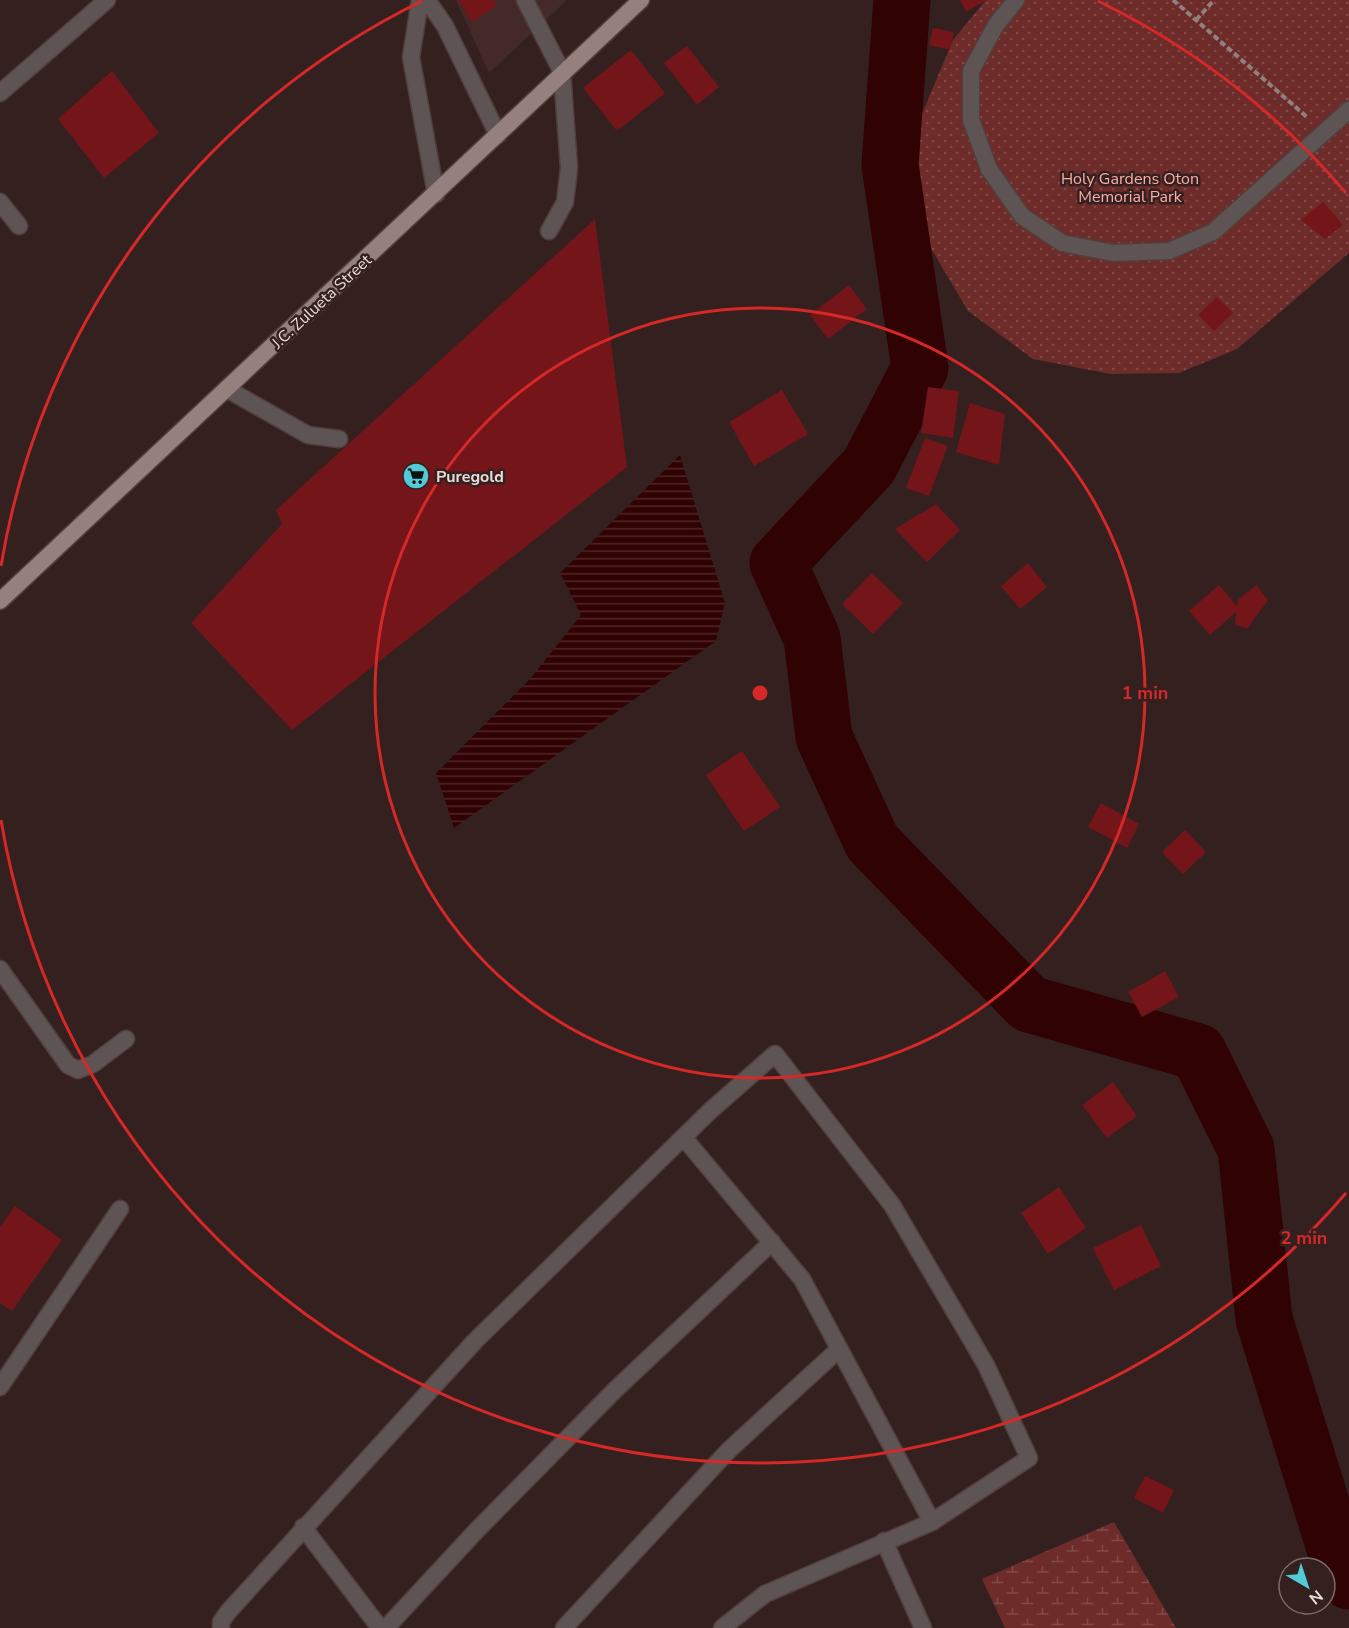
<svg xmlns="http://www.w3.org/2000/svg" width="1349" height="1628" font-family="'Nunito Sans',sans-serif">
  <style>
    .built { fill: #432a28 }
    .grass { fill: url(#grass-dots) }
    .wetland { fill: url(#wetland-marsh) }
    .water { fill: url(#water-rules) }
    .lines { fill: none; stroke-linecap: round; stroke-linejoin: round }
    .river { stroke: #310204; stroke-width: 57 }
    .building { fill: #731519 }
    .service-casing { stroke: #513f3d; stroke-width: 19 }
    .minor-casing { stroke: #513f3d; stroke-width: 19 }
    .primary-casing { stroke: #513f3d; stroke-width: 19 }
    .path { stroke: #90807e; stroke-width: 4; stroke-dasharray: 6 3; stroke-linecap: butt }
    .service { stroke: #5e5453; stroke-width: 16 }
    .minor { stroke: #5e5453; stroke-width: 16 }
    .primary { stroke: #95807e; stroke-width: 16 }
    .ring { fill: none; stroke: #d62828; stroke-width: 3 }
    .labels { text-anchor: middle; stroke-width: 5; stroke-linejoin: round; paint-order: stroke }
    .park-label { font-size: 16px; fill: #fbaca6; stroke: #34211f }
    .street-label { font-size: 16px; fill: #e8dbd9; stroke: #34211f }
    .poi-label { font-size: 16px; font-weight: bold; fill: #e8dbd9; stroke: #34211f; text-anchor: start }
    .centre { fill: #d62828; stroke: #34211f; stroke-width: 3 }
    .ring-label { font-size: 18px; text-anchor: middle; font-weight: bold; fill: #d62828; stroke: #34211f; stroke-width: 5; stroke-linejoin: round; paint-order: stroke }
  </style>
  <defs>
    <pattern id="grass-dots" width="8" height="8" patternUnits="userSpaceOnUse" patternTransform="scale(1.5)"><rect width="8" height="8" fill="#6d2b29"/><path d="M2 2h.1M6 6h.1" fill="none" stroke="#824947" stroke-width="1.8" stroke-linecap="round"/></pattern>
    <pattern id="wetland-marsh" width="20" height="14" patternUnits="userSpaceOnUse" patternTransform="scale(1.5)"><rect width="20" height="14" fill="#6d2b29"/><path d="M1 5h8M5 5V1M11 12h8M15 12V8" fill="none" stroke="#824947"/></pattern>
    <pattern id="water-rules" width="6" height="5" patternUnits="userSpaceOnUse" patternTransform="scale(1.5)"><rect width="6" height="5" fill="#310204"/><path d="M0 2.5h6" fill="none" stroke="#4f2628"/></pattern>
  </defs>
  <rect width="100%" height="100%" fill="#34211f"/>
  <polygon class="built" points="456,0 567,0 489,73"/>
  <polygon class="grass" points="986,0 1349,0 1349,253 1237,349 1179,373 1111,374 1033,359 968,311 922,233 912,138 953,40"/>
  <polygon class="wetland" points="1114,1522 1176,1628 1005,1628 982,1579"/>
  <polygon class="water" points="680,455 725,603 716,641 454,828 436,773 530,679 581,615 560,573"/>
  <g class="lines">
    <polyline class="river" points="902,0 890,165 920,368 869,466 778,563 812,638 824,737 872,842 1029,1004 1198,1052 1246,1149 1264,1319 1342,1571 1349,1581"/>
  </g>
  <g class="building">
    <polygon points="458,0 494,0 497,6 472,22"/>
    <polygon points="960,0 987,0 966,12"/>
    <polygon points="933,28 954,32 950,50 929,45"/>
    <polygon points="687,46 719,87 697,105 664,63"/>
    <polygon points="631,50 665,93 617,131 583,88"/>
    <polygon points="112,71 159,133 104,178 58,119"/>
    <polygon points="1323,202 1343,225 1325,239 1301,220"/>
    <polygon points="595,219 627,467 292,730 191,623 282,524 276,510"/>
    <polygon points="849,285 867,309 828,339 810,315"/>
    <polygon points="1217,297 1233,313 1214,331 1198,315"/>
    <polygon points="928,387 959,391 953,438 921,433"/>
    <polygon points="782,390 808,434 754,466 729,422"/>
    <polygon points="970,403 1005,414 999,465 956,452"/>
    <polygon points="925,438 948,446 929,496 906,488"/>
    <polygon points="936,504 960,530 927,562 895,529"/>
    <polygon points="1028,563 1047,587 1020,609 1001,586"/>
    <polygon points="872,573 903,603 873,634 842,604"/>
    <polygon points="1219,585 1237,606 1238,600 1256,585 1268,600 1247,629 1235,624 1236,612 1210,635 1189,611"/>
    <polygon points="742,751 780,807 744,831 706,775"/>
    <polygon points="1101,803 1139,824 1127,848 1088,827"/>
    <polygon points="1185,830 1206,852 1183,874 1162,852"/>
    <polygon points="1165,971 1179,997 1142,1017 1128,992"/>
    <polygon points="1113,1082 1137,1116 1107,1138 1082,1105"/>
    <polygon points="1059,1187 1086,1228 1048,1254 1021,1213"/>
    <polygon points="15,1206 62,1240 12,1311 0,1303 0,1227"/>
    <polygon points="1141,1225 1161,1266 1114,1290 1093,1248"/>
    <polygon points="1145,1476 1174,1490 1163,1513 1134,1498"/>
  </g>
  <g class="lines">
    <defs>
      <g id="service">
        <polyline points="420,0 411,57 436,194"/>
        <polyline points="427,0 445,26 498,135"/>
        <polyline points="525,0 562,72 569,168 565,202 549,231"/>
        <polyline points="1016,0 996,25 971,71 971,120 989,169 1022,216 1062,243 1113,253 1169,251 1213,232 1349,110"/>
        <polyline points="0,93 107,0"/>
        <polyline points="0,202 19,226"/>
        <polyline points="227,389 308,435 339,439"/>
      </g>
      <g id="minor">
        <polyline points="0,969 68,1065 78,1070 93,1064 126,1039"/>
        <polyline points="684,1138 802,1279 932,1522"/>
        <polyline points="0,1387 120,1209"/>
        <polyline points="303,1527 380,1628"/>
        <polyline points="884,1541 923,1628"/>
        <polyline points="221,1628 221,1622 228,1612 475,1341 710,1111 775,1054 892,1205 986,1365 1029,1458 932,1522 765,1594 722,1628"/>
        <polyline points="386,1628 476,1531 615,1390 772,1242"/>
        <polyline points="564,1628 729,1450 838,1350"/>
      </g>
      <polyline id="primary" points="0,601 641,0"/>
    </defs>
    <use href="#service" class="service-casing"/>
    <use href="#minor" class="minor-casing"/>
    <use href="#primary" class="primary-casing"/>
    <g class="path">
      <polyline points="1173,0 1307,117"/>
      <polyline points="1196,20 1214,0"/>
    </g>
    <use href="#service" class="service"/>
    <use href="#minor" class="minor"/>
    <use href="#primary" class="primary"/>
  </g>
  <g class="ring">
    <circle cx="760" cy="693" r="385"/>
    <path d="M1346 1193A770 770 0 0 1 1 820M1 566A770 770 0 0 1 422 1M1098 1A770 770 0 0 1 1346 193"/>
  </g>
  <defs>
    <symbol id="supermarket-disc" viewBox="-11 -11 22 22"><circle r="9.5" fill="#52cbd7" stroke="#34211f"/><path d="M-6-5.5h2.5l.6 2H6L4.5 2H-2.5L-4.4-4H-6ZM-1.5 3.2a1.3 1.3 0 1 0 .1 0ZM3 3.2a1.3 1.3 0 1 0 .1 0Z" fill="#111"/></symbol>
  </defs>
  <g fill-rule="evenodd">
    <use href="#supermarket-disc" x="401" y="461" width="30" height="30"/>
  </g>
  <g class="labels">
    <g class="park-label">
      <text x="1130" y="184">Holy Gardens Oton<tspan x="1130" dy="18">Memorial Park</tspan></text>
    </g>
    <g class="street-label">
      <text transform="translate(321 301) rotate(-43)" y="6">J.C. Zulueta Street</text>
    </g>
    <g class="poi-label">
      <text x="436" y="482">Puregold</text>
    </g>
  </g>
  <circle cx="760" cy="693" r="9" class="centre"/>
  <g class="ring-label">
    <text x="1145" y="699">1 min</text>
    <text x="1304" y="1244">2 min</text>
  </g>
  <g transform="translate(1307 1586) rotate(141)"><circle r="28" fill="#34211f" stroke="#7c6b69" stroke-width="1.5"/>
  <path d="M0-4.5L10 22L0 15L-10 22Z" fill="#52cbd7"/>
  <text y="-9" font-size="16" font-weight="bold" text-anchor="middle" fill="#e8dbd9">N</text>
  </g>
</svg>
